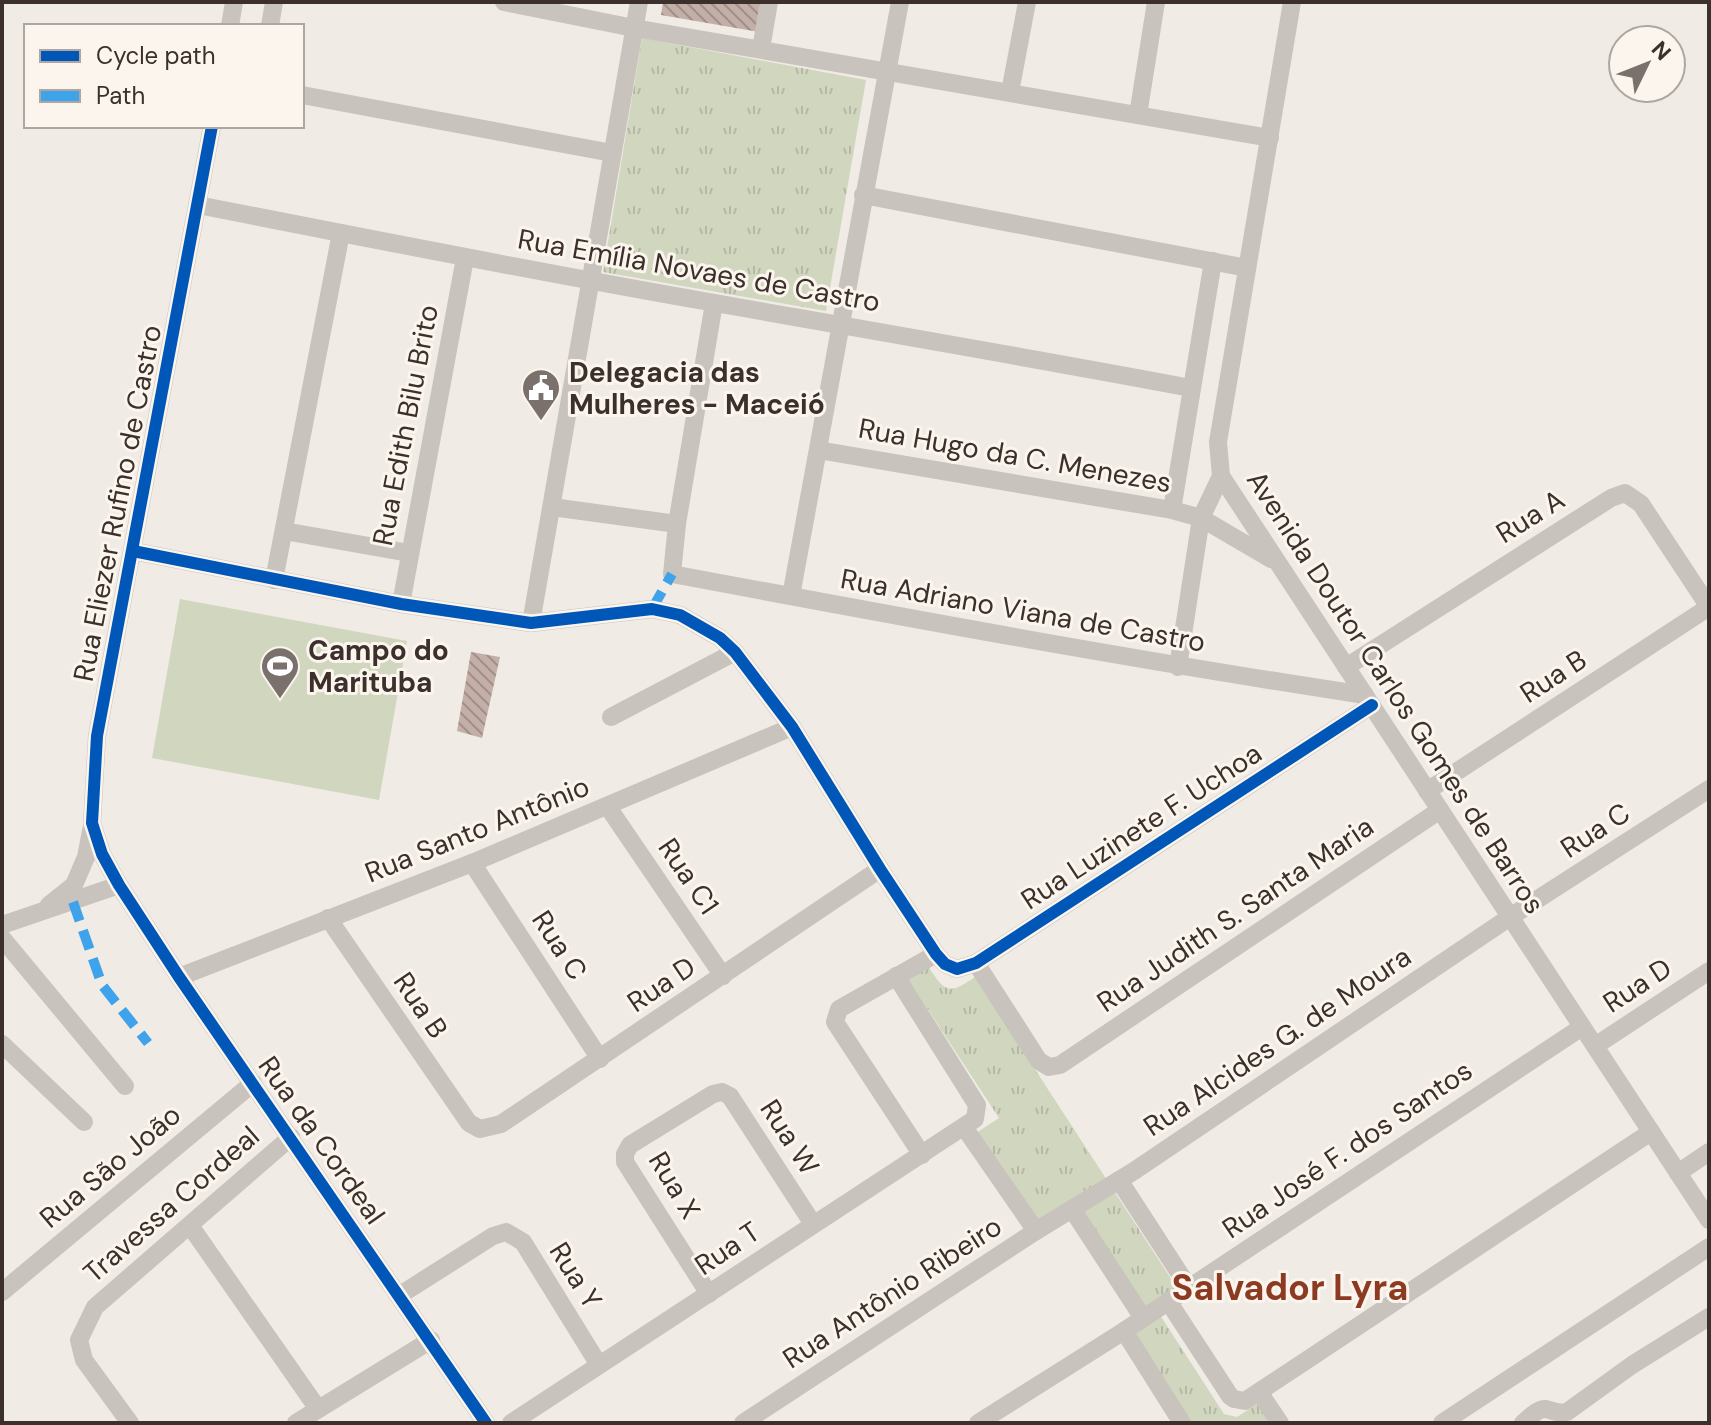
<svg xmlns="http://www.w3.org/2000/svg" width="1711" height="1425" font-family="'DM Sans',sans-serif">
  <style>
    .park { fill: url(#park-tufts) }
    .garden { fill: #d1d6bf }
    .building { fill: url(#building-back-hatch) }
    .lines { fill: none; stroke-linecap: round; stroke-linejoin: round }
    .minor { stroke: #c9c3be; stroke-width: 18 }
    .quiet { stroke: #3fa3eb; stroke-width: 10; stroke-dasharray: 20 10; stroke-linecap: butt }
    .cycleway-casing { stroke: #fbf5ee; stroke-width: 17 }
    .cycleway { stroke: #0057b8; stroke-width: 12 }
    .labels { text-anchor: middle; stroke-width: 6; stroke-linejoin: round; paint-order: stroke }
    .street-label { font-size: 28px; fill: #3b302b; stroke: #fbf5ee }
    .poi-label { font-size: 28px; font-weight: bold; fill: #3b302b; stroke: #fbf5ee; text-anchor: start }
    .district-label { font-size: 36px; font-weight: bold; fill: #8c3b22; stroke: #fbf5ee }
  </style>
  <defs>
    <pattern id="park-tufts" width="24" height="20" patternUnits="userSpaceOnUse" patternTransform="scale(2)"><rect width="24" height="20" fill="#d1d6bf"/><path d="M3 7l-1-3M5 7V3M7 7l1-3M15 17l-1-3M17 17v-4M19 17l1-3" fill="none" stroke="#b4b8a4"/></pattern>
    <pattern id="building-back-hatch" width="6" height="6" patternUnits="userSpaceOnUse" patternTransform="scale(2)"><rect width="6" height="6" fill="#c3afa7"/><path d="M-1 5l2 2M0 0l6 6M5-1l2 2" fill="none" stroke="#a08f88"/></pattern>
  </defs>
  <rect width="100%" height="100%" fill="#f0ebe5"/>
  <g class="park">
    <polygon points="642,38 866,80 826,311 603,272"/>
    <path d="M928,966C945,993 949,995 975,977L1177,1288L1143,1311L1073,1203L1036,1227L973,1135L999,1118L908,979Z"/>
    <polygon points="1160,1315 1224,1414 1237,1417 1260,1402 1274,1423 1188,1423 1130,1334"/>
  </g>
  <polygon class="garden" points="180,599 407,641 379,800 152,758"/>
  <g class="building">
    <polygon points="663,2 764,2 759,32 661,15"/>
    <polygon points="471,652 500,657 482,738 457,731"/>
  </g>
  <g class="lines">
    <g class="minor">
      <polyline points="504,2 634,28 1270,138"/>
      <polyline points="1292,2 1218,442 1221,476 1709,1220"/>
      <polyline points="230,26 234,2"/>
      <polyline points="270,26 274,2"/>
      <polyline points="761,49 769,2"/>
      <polyline points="1010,92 1027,2"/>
      <polyline points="302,95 612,153"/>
      <polyline points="1138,115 1156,2"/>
      <polyline points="212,126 97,736 92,823 102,854 119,885 179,977 486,1423"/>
      <polyline points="863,195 1247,268"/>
      <path d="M198,205C370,239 542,273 715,303C873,331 1032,358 1191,388"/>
      <path d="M714,303L677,524L672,574C902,617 1133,660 1365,695"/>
      <polyline points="818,450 1172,510 1201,518 1271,559"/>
      <polyline points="552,507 677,524"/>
      <polyline points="1172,510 1213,261"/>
      <polyline points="284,531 409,553"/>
      <polyline points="133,551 401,604 531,623 652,609 680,615 720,638 735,652 792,727 880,869 936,954 945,964 957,969 976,963 1372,705"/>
      <polyline points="274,580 341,233"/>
      <polyline points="791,596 900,2"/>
      <polyline points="401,604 465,258"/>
      <polyline points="531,623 639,2"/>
      <polyline points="1178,667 1201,518 1221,476"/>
      <polyline points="1346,667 1611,498 1625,493 1641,504 1709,607"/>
      <polyline points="611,717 735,652"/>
      <polyline points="1427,791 1709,607"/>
      <polyline points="608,807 723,976"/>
      <polyline points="472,863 600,1059"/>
      <polyline points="49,905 74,885 86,857 92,826"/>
      <polyline points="328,918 469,1123 480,1129 501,1124 880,869"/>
      <polyline points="2,925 119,885"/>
      <polyline points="2,938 125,1086"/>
      <polyline points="976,963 1039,1061 1049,1067 1060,1065 1440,810"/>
      <polyline points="179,977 472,863 792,727"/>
      <polyline points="2,1044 84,1122"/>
      <polyline points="1595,1046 1709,971"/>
      <polyline points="964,1127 1036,1231"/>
      <polyline points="922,1155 835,1022 839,1009 936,954"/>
      <polyline points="1678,1173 1709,1152"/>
      <polyline points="1119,1180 1189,1288"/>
      <polyline points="1072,1209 1143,1318"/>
      <polyline points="191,1227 318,1409"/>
      <polyline points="2,1292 253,1083"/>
      <polyline points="709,1294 625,1162 625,1154 630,1145 713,1094 722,1092 730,1096 813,1224"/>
      <polyline points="400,1295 493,1236 506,1232 523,1242 599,1365"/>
      <polyline points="1168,1301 1230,1396 1234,1399 1245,1401 1651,1132"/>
      <polyline points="1124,1331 1182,1423"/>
      <polyline points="1259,1392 1280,1423"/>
      <polyline points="130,1423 84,1360 79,1340 95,1307 291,1137"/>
      <polyline points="296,1423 431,1340"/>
      <polyline points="511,1423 975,1119 977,1105 896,976"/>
      <polyline points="743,1423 1036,1231 1134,1171 1510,917 1709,789"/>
      <polyline points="978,1423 1124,1331 1582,1027"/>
      <polyline points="1442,1423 1709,1247"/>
      <path d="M1523,1423C1529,1418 1538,1408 1546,1409C1555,1411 1557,1414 1567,1412L1632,1365L1709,1317"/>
    </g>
    <g class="quiet">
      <polyline points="652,609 672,574"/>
      <polyline points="73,902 102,985 148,1043"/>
    </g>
    <defs>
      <g id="cycleway">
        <polyline points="212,126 97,736 92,823 102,854 119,885 179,977 486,1423"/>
        <polyline points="133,551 401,604 531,623 652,609 680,615 720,638 735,652 792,727 880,869 936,954 945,964 957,969 976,963 1372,705"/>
      </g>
    </defs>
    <use href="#cycleway" class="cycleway-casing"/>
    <use href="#cycleway" class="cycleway"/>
  </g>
  <defs>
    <symbol id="civic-pin" viewBox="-11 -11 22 30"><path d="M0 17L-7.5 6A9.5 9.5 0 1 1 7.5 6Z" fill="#7a716c" stroke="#fbf5ee"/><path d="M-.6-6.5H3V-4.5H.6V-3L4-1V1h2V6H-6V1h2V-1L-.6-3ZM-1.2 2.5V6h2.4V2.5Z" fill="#fff"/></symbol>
    <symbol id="stadium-pin" viewBox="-11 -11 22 30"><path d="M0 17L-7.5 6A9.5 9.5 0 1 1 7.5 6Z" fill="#7a716c" stroke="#fbf5ee"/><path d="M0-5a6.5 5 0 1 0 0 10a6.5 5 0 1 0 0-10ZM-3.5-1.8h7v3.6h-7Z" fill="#fff"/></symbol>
  </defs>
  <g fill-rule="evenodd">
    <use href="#civic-pin" x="519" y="366" width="44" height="60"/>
    <use href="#stadium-pin" x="258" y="644" width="44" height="60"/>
  </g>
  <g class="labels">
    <g class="street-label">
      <text transform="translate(699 270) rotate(10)" y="10">Rua Emília Novaes de Castro</text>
      <text transform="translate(405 425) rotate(-79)" y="10">Rua Edith Bilu Brito</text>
      <text transform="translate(1015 455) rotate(10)" y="10">Rua Hugo da C. Menezes</text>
      <text transform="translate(117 503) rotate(-79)" y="10">Rua Eliezer Rufino de Castro</text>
      <text transform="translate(1530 516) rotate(-32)" y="10">Rua A</text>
      <text transform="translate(1023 610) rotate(10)" y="10">Rua Adriano Viana de Castro</text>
      <text transform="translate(1553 676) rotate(-33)" y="10">Rua B</text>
      <text transform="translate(1396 692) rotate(57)" y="10">Avenida Doutor Carlos Gomes de Barros</text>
      <text transform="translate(1141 826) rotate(-33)" y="10">Rua Luzinete F. Uchoa</text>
      <text transform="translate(477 829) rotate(-22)" y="10">Rua Santo Antônio</text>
      <text transform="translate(1595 830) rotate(-33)" y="10">Rua C</text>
      <text transform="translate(689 876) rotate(56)" y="10">Rua C1</text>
      <text transform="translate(1235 914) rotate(-34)" y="10">Rua Judith S. Santa Maria</text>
      <text transform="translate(560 945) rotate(57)" y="10">Rua C</text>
      <text transform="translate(661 984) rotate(-34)" y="10">Rua D</text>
      <text transform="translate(1637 985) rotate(-33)" y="10">Rua D</text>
      <text transform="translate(421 1005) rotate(56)" y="10">Rua B</text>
      <text transform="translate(1277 1041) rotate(-34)" y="10">Rua Alcides G. de Moura</text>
      <text transform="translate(790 1137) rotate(57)" y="10">Rua W</text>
      <text transform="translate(322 1140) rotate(55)" y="10">Rua da Cordeal</text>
      <text transform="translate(1347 1149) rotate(-34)" y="10">Rua José F. dos Santos</text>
      <text transform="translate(110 1166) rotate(-40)" y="10">Rua São João</text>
      <text transform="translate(675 1185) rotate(59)" y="10">Rua X</text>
      <text transform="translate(171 1204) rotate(-41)" y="10">Travessa Cordeal</text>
      <text transform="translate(727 1248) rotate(-34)" y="10">Rua T</text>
      <text transform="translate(576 1275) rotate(58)" y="10">Rua Y</text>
      <text transform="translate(892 1292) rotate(-33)" y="10">Rua Antônio Ribeiro</text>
    </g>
    <g class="poi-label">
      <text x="569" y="382">Delegacia das<tspan x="569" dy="32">Mulheres - Maceió</tspan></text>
      <text x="308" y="660">Campo do<tspan x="308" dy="32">Marituba</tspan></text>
    </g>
    <g class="district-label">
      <text x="1290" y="1300">Salvador Lyra</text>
    </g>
  </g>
  <rect width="1711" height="1425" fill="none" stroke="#3b302b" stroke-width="8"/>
  <rect x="24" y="24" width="280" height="104" fill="#fbf5ee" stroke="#aea6a0" stroke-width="2"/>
  <rect x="40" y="50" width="40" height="12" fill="#0057b8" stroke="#aea6a0" stroke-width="2"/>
  <text x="96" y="64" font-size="24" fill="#3b302b">Cycle path</text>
  <rect x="40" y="90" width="40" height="12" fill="#3fa3eb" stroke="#aea6a0" stroke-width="2"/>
  <text x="96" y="104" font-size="24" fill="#3b302b">Path</text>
  <g transform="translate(1647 64) rotate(47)"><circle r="38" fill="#fbf5ee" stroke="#aea6a0" stroke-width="2"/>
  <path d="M0-6L14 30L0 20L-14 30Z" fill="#7a716c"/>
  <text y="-12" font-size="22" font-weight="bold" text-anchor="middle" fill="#3b302b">N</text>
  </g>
</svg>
